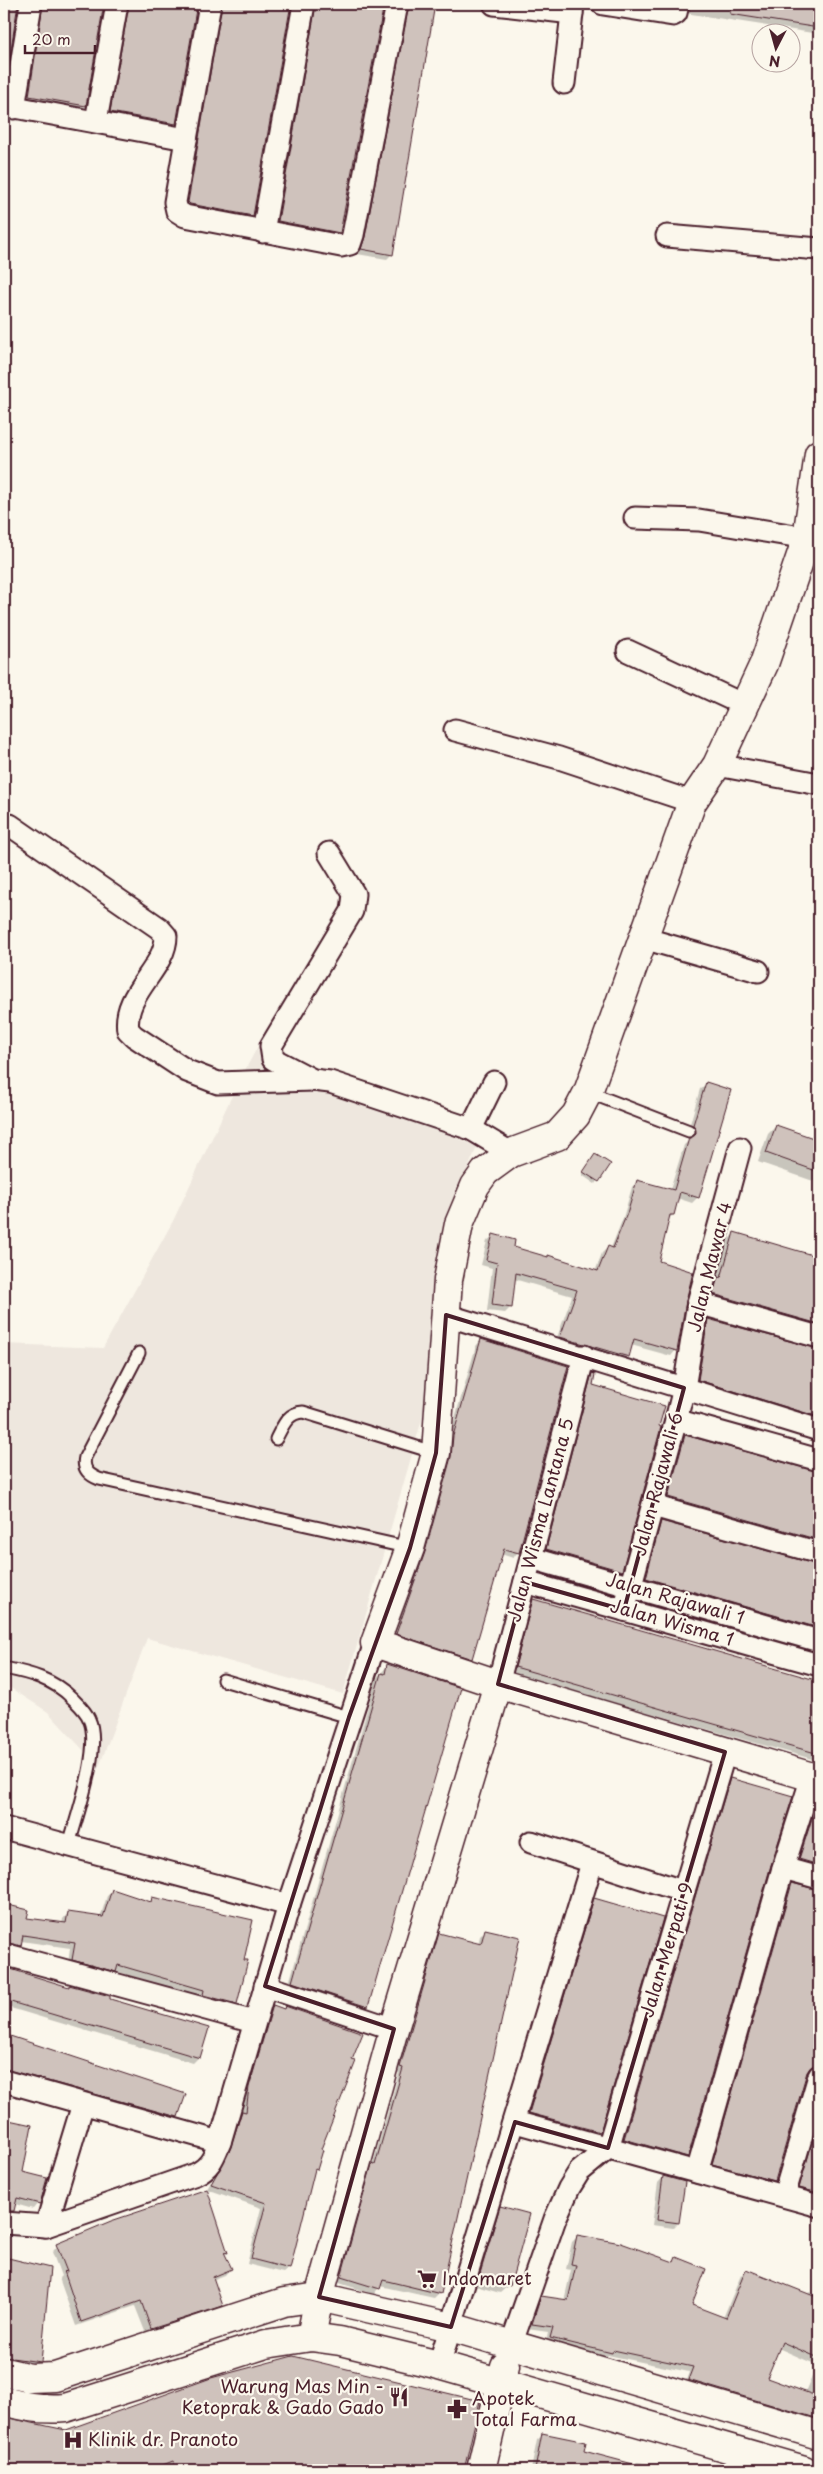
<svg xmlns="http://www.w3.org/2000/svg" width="823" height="2474" font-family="'Playpen Sans',sans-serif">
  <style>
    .built { fill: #eee7de }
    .shadow { fill: #0003; fill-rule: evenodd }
    .building { fill: #cfc2bc; stroke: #4a1f2b }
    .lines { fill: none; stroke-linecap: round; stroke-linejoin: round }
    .lane-casing { stroke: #4a1f2b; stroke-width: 15 }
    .street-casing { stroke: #4a1f2b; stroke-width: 25 }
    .secondary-casing { stroke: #4a1f2b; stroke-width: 31 }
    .lane { stroke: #fbf7ec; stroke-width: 11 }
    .street { stroke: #fbf7ec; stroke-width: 21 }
    .secondary { stroke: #fbf7ec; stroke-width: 28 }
    .marked { fill: none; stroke: #4a1f2b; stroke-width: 4; stroke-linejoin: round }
    .labels { text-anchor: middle; stroke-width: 4.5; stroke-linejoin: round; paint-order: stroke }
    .street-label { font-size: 18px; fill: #4a1f2b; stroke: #fbf7ec }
    .poi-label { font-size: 18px; fill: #4a1f2b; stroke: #fbf7ec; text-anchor: start }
  </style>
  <rect width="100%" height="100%" fill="#fbf7ec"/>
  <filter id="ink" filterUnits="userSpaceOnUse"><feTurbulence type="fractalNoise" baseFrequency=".02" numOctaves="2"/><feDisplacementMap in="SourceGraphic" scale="10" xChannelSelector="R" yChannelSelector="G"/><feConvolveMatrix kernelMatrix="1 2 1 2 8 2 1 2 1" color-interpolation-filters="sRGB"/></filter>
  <g filter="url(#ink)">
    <polygon class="built" points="258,1046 477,1147 443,1227 429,1395 343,1694 147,1638 99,1767 48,1712 9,1687 4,1686 4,1344 103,1348 173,1221 237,1085"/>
    <g class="shadow">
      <polygon points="4,4 17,4 4,85"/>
      <polygon points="36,4 103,4 85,105 79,111 24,101"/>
      <polygon points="122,4 196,4 175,124 169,129 106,117"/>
      <polygon points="216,4 290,4 252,216 247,221 184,209"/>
      <polygon points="309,4 383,4 339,233 334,238 273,226"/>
      <polygon points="402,4 434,4 392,254 387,259 357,254 360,244"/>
      <polygon points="683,4 819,4 819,34 685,13"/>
      <polygon points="706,1084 698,1197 692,1203 677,1198 673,1215 668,1219 657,1262 684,1301 676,1350 671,1356 631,1345 628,1356 622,1362 555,1343 572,1296 514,1279 511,1307 505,1313 487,1311 492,1268 481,1265 487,1241 493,1236 512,1248 595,1272 602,1253 608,1247 611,1248 623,1218 632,1187 638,1181 670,1190 684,1145 691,1139 688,1131 700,1089"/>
      <polygon points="776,1126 819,1141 819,1183 758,1162 768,1134"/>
      <polygon points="593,1158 609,1164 595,1184 582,1175"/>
      <polygon points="734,1234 819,1258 819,1331 709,1299 729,1239"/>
      <polygon points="708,1320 816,1350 819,1349 819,1424 693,1385 703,1325"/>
      <polygon points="481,1340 518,1552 513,1558 501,1554 471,1658 466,1664 392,1639 420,1559 448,1442 476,1346"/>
      <polygon points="593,1375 591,1386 621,1570 615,1576 542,1555 587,1380"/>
      <polygon points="685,1437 819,1474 819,1548 663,1503 680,1442"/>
      <polygon points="662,1523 816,1566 819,1565 819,1636 641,1583 656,1528"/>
      <polygon points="534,1600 819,1682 819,1761 511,1673 528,1606"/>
      <polygon points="388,1665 367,2007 362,2012 288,1987 376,1679"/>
      <polygon points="731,1779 687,2156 682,2162 619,2144 725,1784"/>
      <polygon points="818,1801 819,1802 819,1873 794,1865 813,1807"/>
      <polygon points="792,1885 819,1891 819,2071 816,2069 806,2071 774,2180 769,2186 708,2169 787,1890"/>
      <polygon points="113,1891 149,1903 152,1899 243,1960 236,2003 230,2009 198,2000 199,1996 115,1971 110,1976 68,1965 70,1948 21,1941 15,1950 4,1948 4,1911 8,1907 26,1919 62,1924 63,1919 68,1913 100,1918 107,1896"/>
      <polygon points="595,1899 662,1918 598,2132 593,2137 524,2118 589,1905"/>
      <polygon points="485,1931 439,2293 434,2298 380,2286 374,2294 336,2282 367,2171 372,2167 399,2073 395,2072 434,1940 440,1934 478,1945 480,1936"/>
      <polygon points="4,1968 68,1988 69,1986 207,2029 198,2058 193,2063 4,2006"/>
      <polygon points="273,2007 283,2010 285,2007 319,2150 316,2169 314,2172 289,2268 283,2273 247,2264 261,2208 207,2189 224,2159 237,2117 242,2113 244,2093 268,2012"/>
      <polygon points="4,2035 184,2094 177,2116 171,2122 4,2075"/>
      <polygon points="819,2109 819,2200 795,2193"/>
      <polygon points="4,2120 31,2126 21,2173 38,2203 33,2209 4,2201"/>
      <polygon points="663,2177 684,2183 678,2223 673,2228 652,2225 658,2183"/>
      <polygon points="501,2208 509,2285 500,2293 472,2285 493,2216"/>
      <polygon points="106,2227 227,2253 224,2255 230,2269 225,2275 212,2280 221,2305 216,2311 146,2334 135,2306 76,2326 59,2278 61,2276 52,2252 57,2247 101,2254"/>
      <path d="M577,2237L672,2263L676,2259L690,2306L723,2318L741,2275L747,2270L808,2295L810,2292L819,2296V2426L684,2386L689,2372L608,2355L605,2357L546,2344L548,2332L527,2329L536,2303L542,2298L564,2301L571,2270L566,2269L572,2242ZM778,2348L817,2365L805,2393L765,2379Z"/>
      <polygon points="4,2258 49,2269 40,2361 34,2368 4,2363"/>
      <polygon points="478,2401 463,2470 169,2470 168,2466 157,2470 4,2470 4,2418 66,2431"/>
      <polygon points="543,2435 582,2452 634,2465 637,2462 672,2467 672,2470 531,2470 537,2440"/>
    </g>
    <g class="building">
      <polygon points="4,4 18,4 5,87 4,87"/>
      <polygon points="43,4 104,4 86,106 29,96"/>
      <polygon points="129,4 197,4 176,124 110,112"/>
      <polygon points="222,4 291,4 253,216 190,204 188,202"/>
      <polygon points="316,4 384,4 340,233 278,221"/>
      <polygon points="409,4 435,4 393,255 361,249 365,237"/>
      <polygon points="731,4 819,4 819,28 730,14"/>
      <polygon points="706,1082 731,1090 699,1198 680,1192 674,1215 670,1215 659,1261 693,1272 686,1301 677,1351 634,1339 629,1357 560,1337 577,1290 516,1273 512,1308 492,1305 497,1263 486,1260 493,1234 515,1240 514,1247 548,1257 548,1255 598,1271 608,1246 613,1248 628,1211 637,1180 674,1190 689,1138 696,1133 693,1125"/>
      <polygon points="776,1125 819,1140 819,1172 766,1153"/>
      <polygon points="595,1154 611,1164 599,1182 583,1172"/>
      <polygon points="734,1232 819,1257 819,1324 713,1294 718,1277 721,1278"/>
      <polygon points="708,1319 819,1349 819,1417 698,1380"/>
      <polygon points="481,1339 568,1366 519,1553 504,1549 472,1659 396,1634 425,1552 451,1457 453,1436"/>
      <polygon points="592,1373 595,1374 593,1385 665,1406 659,1426 661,1427 622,1571 546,1549"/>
      <polygon points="685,1435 819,1472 819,1540 668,1497"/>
      <polygon points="661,1521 819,1565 819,1628 646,1578"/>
      <polygon points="533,1599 819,1681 819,1754 515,1667"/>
      <polygon points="387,1664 461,1688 368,2007 292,1982 381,1673 385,1674"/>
      <polygon points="730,1778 793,1796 771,1865 688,2157 624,2139"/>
      <polygon points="817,1803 819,1803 819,1865 799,1859"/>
      <polygon points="792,1883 819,1890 819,2064 811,2067 807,2072 775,2181 712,2164"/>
      <polygon points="112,1889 151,1902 152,1897 253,1920 244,1960 248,1960 237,2004 203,1995 204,1990 118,1965 116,1972 72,1960 75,1943 23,1935 21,1946 4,1942 4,1924 8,1905 29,1910 27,1918 66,1923 68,1912 103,1917"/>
      <polygon points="594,1898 663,1918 600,2132 529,2113"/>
      <polygon points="485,1929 520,1937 441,2294 383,2280 380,2289 341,2277 372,2164 375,2165 403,2068 400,2067 439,1933 481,1944"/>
      <polygon points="4,1967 69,1987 69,1985 110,1996 110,1999 209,2028 200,2058 4,2000"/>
      <polygon points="273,2005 284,2009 285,2006 363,2033 352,2060 356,2061 321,2149 323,2150 317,2170 315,2169 290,2269 251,2259 266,2203 211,2184 229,2152 242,2111 246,2112 249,2087"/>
      <polygon points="4,2034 186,2094 178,2117 4,2069"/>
      <polygon points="4,2119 32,2125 23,2172 47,2178 40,2204 17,2198 14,2211 4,2211"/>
      <polygon points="819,2120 819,2193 799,2188"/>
      <polygon points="663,2176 685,2182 679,2223 657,2220"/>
      <polygon points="207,2189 228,2253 224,2252 232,2269 213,2277 223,2306 151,2329 141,2301 81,2322 64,2271 67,2272 56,2244 111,2221"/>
      <polygon points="500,2206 530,2214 510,2286 479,2277"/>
      <polygon points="577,2235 621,2243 674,2262 676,2257 706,2269 692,2305 726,2318 746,2269 819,2298 819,2358 782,2342 767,2378 819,2397 819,2419 688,2380 693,2367 613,2350 612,2353 550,2338 553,2327 532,2324 541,2296 568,2300 576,2265 571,2264"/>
      <polygon points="4,2257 50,2268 41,2362 4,2357"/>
      <polygon points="293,2356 480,2401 464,2470 177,2470 173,2461 150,2470 4,2470 4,2417 66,2430 211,2378"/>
      <polygon points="542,2433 586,2442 584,2451 633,2464 632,2470 535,2470"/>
    </g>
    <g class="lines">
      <defs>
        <g id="lane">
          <polyline points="588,1092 689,1131"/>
          <path d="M139,1353L85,1457C82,1469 89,1475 99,1479L410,1548"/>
          <path d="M276,1439C283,1426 287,1413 303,1412L436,1453"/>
          <path d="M4,1668C30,1673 53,1679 72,1698C78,1704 86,1711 89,1719C102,1747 77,1814 69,1845"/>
          <polyline points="223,1680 349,1717"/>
        </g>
        <g id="street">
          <polyline points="210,4 175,202 177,211 185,216 341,246 350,244 353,235 397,4"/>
          <polyline points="494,4 572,13 573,4"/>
          <polyline points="603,4 673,15 676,13 678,4"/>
          <polyline points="564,83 572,13"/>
          <polyline points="4,105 186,139"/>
          <polyline points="14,108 31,4"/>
          <polyline points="96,121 117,4"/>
          <polyline points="263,232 304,4"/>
          <polyline points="667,236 819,249"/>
          <polyline points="635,518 699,520 807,538"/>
          <polyline points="628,651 746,706"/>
          <polyline points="455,730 559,758 692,802"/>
          <polyline points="717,765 819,784"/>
          <path d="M10,825L159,928L166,936C166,969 122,993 128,1030L134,1036L187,1071L218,1083L313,1080"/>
          <polyline points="329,853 354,894 352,911 271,1046 273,1059 313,1080 330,1082 471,1129 511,1153"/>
          <polyline points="643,938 758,971"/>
          <polyline points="471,1129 494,1082"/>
          <polyline points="698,1303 819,1337"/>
          <polyline points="446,1315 819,1430"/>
          <polyline points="676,1420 819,1460"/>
          <polyline points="653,1506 819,1553"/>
          <polyline points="531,1558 819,1641"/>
          <polyline points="525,1582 819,1665"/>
          <polyline points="624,1610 676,1420 684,1388 698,1303 740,1148"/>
          <polyline points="498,1684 584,1356"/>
          <polyline points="4,1828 289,1905"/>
          <polyline points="531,1842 676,1889"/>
          <polyline points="783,1868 819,1878"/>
          <polyline points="4,1954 254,2022"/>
          <polyline points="265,1986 394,2029"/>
          <polyline points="4,2081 220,2142"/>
          <polyline points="515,2122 819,2206"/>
          <polyline points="697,2172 783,1868 812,1777"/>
          <polyline points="784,2196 819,2076"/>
          <path d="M4,2223L46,2226L196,2174C211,2167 214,2156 220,2142L289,1905L375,1643"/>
          <polyline points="46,2226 83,2104"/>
          <polyline points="511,2345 555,2219 569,2188 579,2172 608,2148 725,1752"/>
          <polyline points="439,2365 592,1863"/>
        </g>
        <g id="secondary">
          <polyline points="819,454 807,538 764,664 717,765 692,802 588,1092 576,1115 557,1136 511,1153 485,1172 475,1186 459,1224 448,1280 436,1453 410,1548 375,1643 498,1684 819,1779"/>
          <polyline points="311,2337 319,2297 394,2029 498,1684"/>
          <polyline points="4,2372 30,2378 55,2377 284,2302 319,2297 451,2327 819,2435"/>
          <path d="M4,2401C24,2407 44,2410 65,2408L266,2344L311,2337L340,2341L439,2365L804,2470"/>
          <polyline points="481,2470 505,2366"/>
        </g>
      </defs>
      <use href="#lane" class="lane-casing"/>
      <use href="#street" class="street-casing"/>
      <use href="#secondary" class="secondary-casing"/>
      <use href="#lane" class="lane"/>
      <use href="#street" class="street"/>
      <use href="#secondary" class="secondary"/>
    </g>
  </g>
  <path class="marked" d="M446,1315L684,1388L624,1610L525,1582L498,1684L725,1752L608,2148L515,2122L451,2327L319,2297L394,2029L265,1986L349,1717L410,1548L436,1453Z"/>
  <defs>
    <symbol id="supermarket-bare" viewBox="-9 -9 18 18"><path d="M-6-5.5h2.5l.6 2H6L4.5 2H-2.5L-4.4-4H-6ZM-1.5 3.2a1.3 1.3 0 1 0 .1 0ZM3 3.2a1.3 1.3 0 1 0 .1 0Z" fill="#4a1f2b" stroke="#fbf7ec" stroke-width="2.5" paint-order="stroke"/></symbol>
    <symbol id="restaurant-bare" viewBox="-9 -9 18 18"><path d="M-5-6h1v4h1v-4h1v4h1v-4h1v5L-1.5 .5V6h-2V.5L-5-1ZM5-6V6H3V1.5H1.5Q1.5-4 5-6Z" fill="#4a1f2b" stroke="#fbf7ec" stroke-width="2.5" paint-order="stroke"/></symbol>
    <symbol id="pharmacy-bare" viewBox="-9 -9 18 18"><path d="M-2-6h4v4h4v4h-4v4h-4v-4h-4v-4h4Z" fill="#4a1f2b" stroke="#fbf7ec" stroke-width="2.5" paint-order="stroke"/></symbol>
    <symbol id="hospital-bare" viewBox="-9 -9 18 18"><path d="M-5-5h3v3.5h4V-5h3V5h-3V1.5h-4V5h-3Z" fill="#4a1f2b" stroke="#fbf7ec" stroke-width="2.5" paint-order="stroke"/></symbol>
  </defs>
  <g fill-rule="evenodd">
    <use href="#supermarket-bare" x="413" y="2265" width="28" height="28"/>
    <use href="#restaurant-bare" x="385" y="2383" width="28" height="28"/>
    <use href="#pharmacy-bare" x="443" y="2395" width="28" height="28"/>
    <use href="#hospital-bare" x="59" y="2426" width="28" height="28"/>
  </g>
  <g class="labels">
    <g class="street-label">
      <text transform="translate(710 1267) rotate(-76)" y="6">Jalan Mawar 4</text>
      <text transform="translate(658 1484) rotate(-75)" y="6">Jalan Rajawali 6</text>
      <text transform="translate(541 1520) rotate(-75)" y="6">Jalan Wisma Lantana 5</text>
      <text transform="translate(675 1599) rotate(16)" y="6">Jalan Rajawali 1</text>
      <text transform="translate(672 1623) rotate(16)" y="6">Jalan Wisma 1</text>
      <text transform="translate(667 1950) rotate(-73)" y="6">Jalan Merpati 9</text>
    </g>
    <g class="poi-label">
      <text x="442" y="2285">Indomaret</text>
      <text x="384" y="2393" text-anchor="end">Warung Mas Min -<tspan x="384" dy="21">Ketoprak &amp; Gado Gado</tspan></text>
      <text x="472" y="2405">Apotek<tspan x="472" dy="21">Total Farma</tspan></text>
      <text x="88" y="2446">Klinik dr. Pranoto</text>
    </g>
  </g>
  <rect width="823" height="2474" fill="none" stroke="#fbf7ec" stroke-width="20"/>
  <rect x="10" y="10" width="803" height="2454" fill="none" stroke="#4a1f2b" stroke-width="2" filter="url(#ink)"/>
  <g transform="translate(776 48) rotate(186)"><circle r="24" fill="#fbf7ec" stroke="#b4a19f"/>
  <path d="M0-4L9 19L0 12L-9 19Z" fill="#4a1f2b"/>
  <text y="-8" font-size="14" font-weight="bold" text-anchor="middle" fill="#4a1f2b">N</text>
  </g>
  <path d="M25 45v8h70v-8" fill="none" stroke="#4a1f2b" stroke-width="2.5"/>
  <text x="32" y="45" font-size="15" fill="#4a1f2b" stroke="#fbf7ec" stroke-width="4" paint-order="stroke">20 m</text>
</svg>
